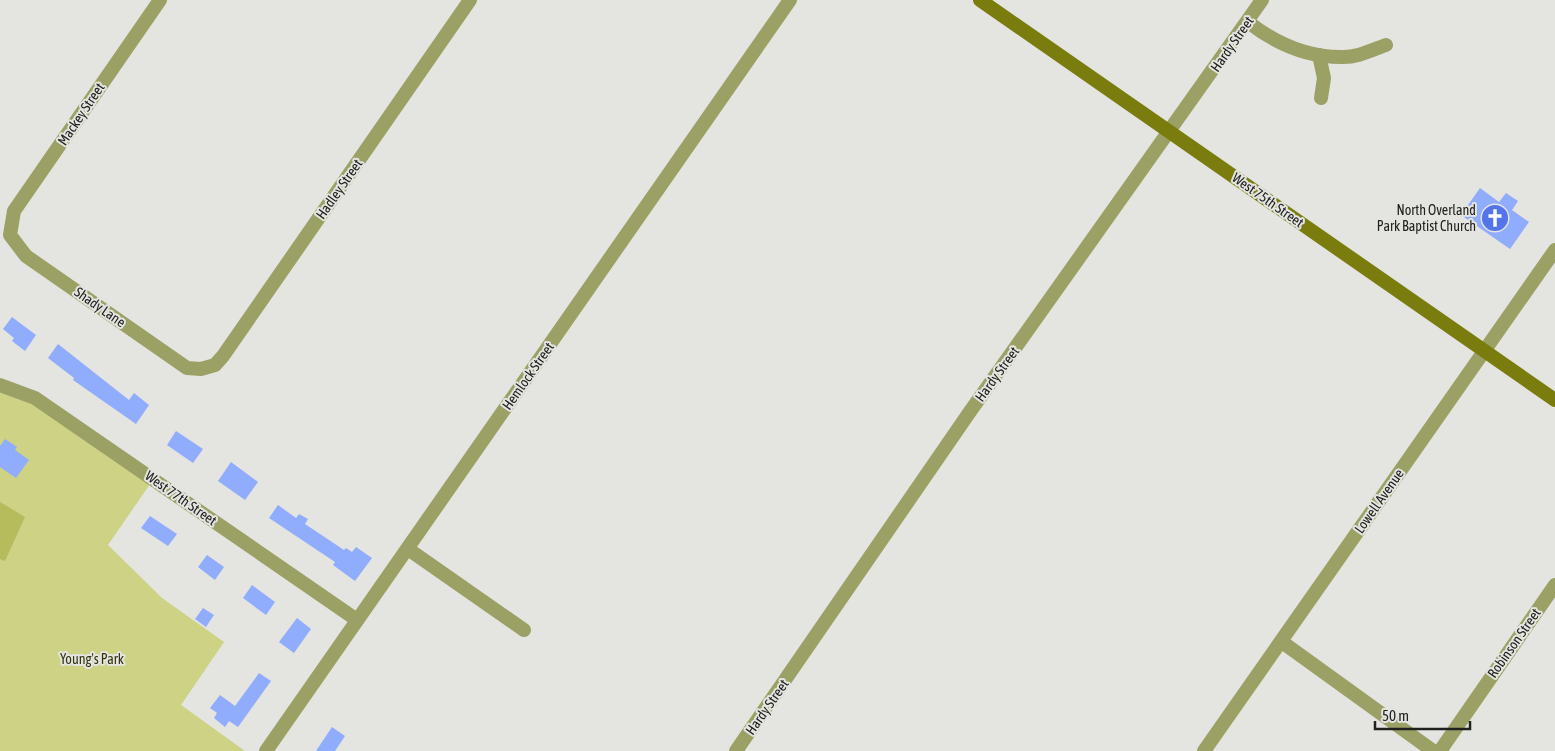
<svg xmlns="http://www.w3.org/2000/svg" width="1555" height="751" font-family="'Asap Condensed',sans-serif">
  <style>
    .green { fill: #cdd285 }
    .water { fill: #b6bb5c }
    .building { fill: #90acfc }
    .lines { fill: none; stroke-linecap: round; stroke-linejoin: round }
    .minor { stroke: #9ba064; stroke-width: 14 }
    .tertiary { stroke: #9ba064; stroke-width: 14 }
    .secondary { stroke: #7a7d0e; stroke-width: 14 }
    .labels { text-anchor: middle; stroke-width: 4; stroke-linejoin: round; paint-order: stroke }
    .street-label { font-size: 14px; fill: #212120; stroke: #e4e4e0 }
    .poi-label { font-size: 14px; fill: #212120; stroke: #e4e4e0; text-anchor: end }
    .park-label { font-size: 14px; fill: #31330a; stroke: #e4e4e0 }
  </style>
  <rect width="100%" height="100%" fill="#e4e4e0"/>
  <polygon class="green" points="0,391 32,402 150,484 108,545 162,598 224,642 181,705 245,751 0,751"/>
  <polygon class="water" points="0,502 25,517 5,561 0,559"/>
  <g class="building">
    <polygon points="1480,188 1499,202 1506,193 1518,201 1512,210 1529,222 1510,249 1461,215"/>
    <polygon points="12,317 36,335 25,351 12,341 14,338 3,329"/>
    <polygon points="58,344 129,400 134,393 149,405 136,424 73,380 74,378 48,358"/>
    <polygon points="176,431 203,449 193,463 167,445"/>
    <polygon points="5,439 17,447 15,450 29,460 16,478 0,467 0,446"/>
    <polygon points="231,462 258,482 245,500 218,481"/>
    <polygon points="278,505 296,518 299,514 308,519 305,524 344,550 346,548 352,552 356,547 372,558 355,581 333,565 335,562 269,518"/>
    <polygon points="150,516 177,534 168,546 141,528"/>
    <polygon points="207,555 224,567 215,580 198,567"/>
    <polygon points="252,585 275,602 266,615 243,598"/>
    <polygon points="203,608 214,615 206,627 195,619"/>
    <polygon points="297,618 311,629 294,653 279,642"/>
    <polygon points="259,673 271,681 238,727 229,721 225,727 214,718 217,713 210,708 220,695 235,706"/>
    <polygon points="332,727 345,736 335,751 316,751"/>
  </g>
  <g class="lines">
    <g class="minor">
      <polyline points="160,0 14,211 10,235 26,256 187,368 201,369 215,365 223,356 470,0"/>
      <path d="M1248,22C1275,43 1306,57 1341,57C1356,58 1372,50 1386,45"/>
      <polyline points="1319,55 1324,78 1321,98"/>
      <polyline points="0,385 35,398 357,620"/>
      <polyline points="408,549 524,630"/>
      <polyline points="1282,642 1433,751"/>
      <polyline points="266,751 790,0"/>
      <polyline points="736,751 969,413 1262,0"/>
      <polyline points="1440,751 1555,585"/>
    </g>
    <polyline class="tertiary" points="1204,751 1555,250"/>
    <polyline class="secondary" points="980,0 1555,400"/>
  </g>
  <defs>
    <symbol id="church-disc" viewBox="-11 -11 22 22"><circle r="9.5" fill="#5475ea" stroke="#e4e4e0"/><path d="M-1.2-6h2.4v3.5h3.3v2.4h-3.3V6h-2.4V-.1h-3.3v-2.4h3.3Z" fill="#fff"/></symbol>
  </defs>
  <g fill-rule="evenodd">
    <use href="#church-disc" x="1479" y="202" width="32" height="32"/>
  </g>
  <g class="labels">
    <g class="street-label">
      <text transform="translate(1232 44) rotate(-55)" y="5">Hardy Street</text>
      <text transform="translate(81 114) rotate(-56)" y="5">Mackey Street</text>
      <text transform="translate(339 189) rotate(-55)" y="5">Hadley Street</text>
      <text transform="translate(1268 200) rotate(35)" y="5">West 75th Street</text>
      <text transform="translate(100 307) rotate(35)" y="5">Shady Lane</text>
      <text transform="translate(997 374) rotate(-54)" y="5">Hardy Street</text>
      <text transform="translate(528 376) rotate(-55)" y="5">Hemlock Street</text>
      <text transform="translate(181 498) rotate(35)" y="5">West 77th Street</text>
      <text transform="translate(1379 501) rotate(-55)" y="5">Lowell Avenue</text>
      <text transform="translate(1514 643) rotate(-55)" y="5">Robinson Street</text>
      <text transform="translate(767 707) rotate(-55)" y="5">Hardy Street</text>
    </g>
    <g class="poi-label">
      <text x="1476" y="215">North Overland<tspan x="1476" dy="16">Park Baptist Church</tspan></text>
    </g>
    <g class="park-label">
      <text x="92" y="664">Young's Park</text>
    </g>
  </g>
  <path d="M1375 721v8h95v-8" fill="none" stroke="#212120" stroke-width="2.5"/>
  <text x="1382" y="721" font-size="15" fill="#212120" stroke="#e4e4e0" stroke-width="4" paint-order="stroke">50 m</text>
</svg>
